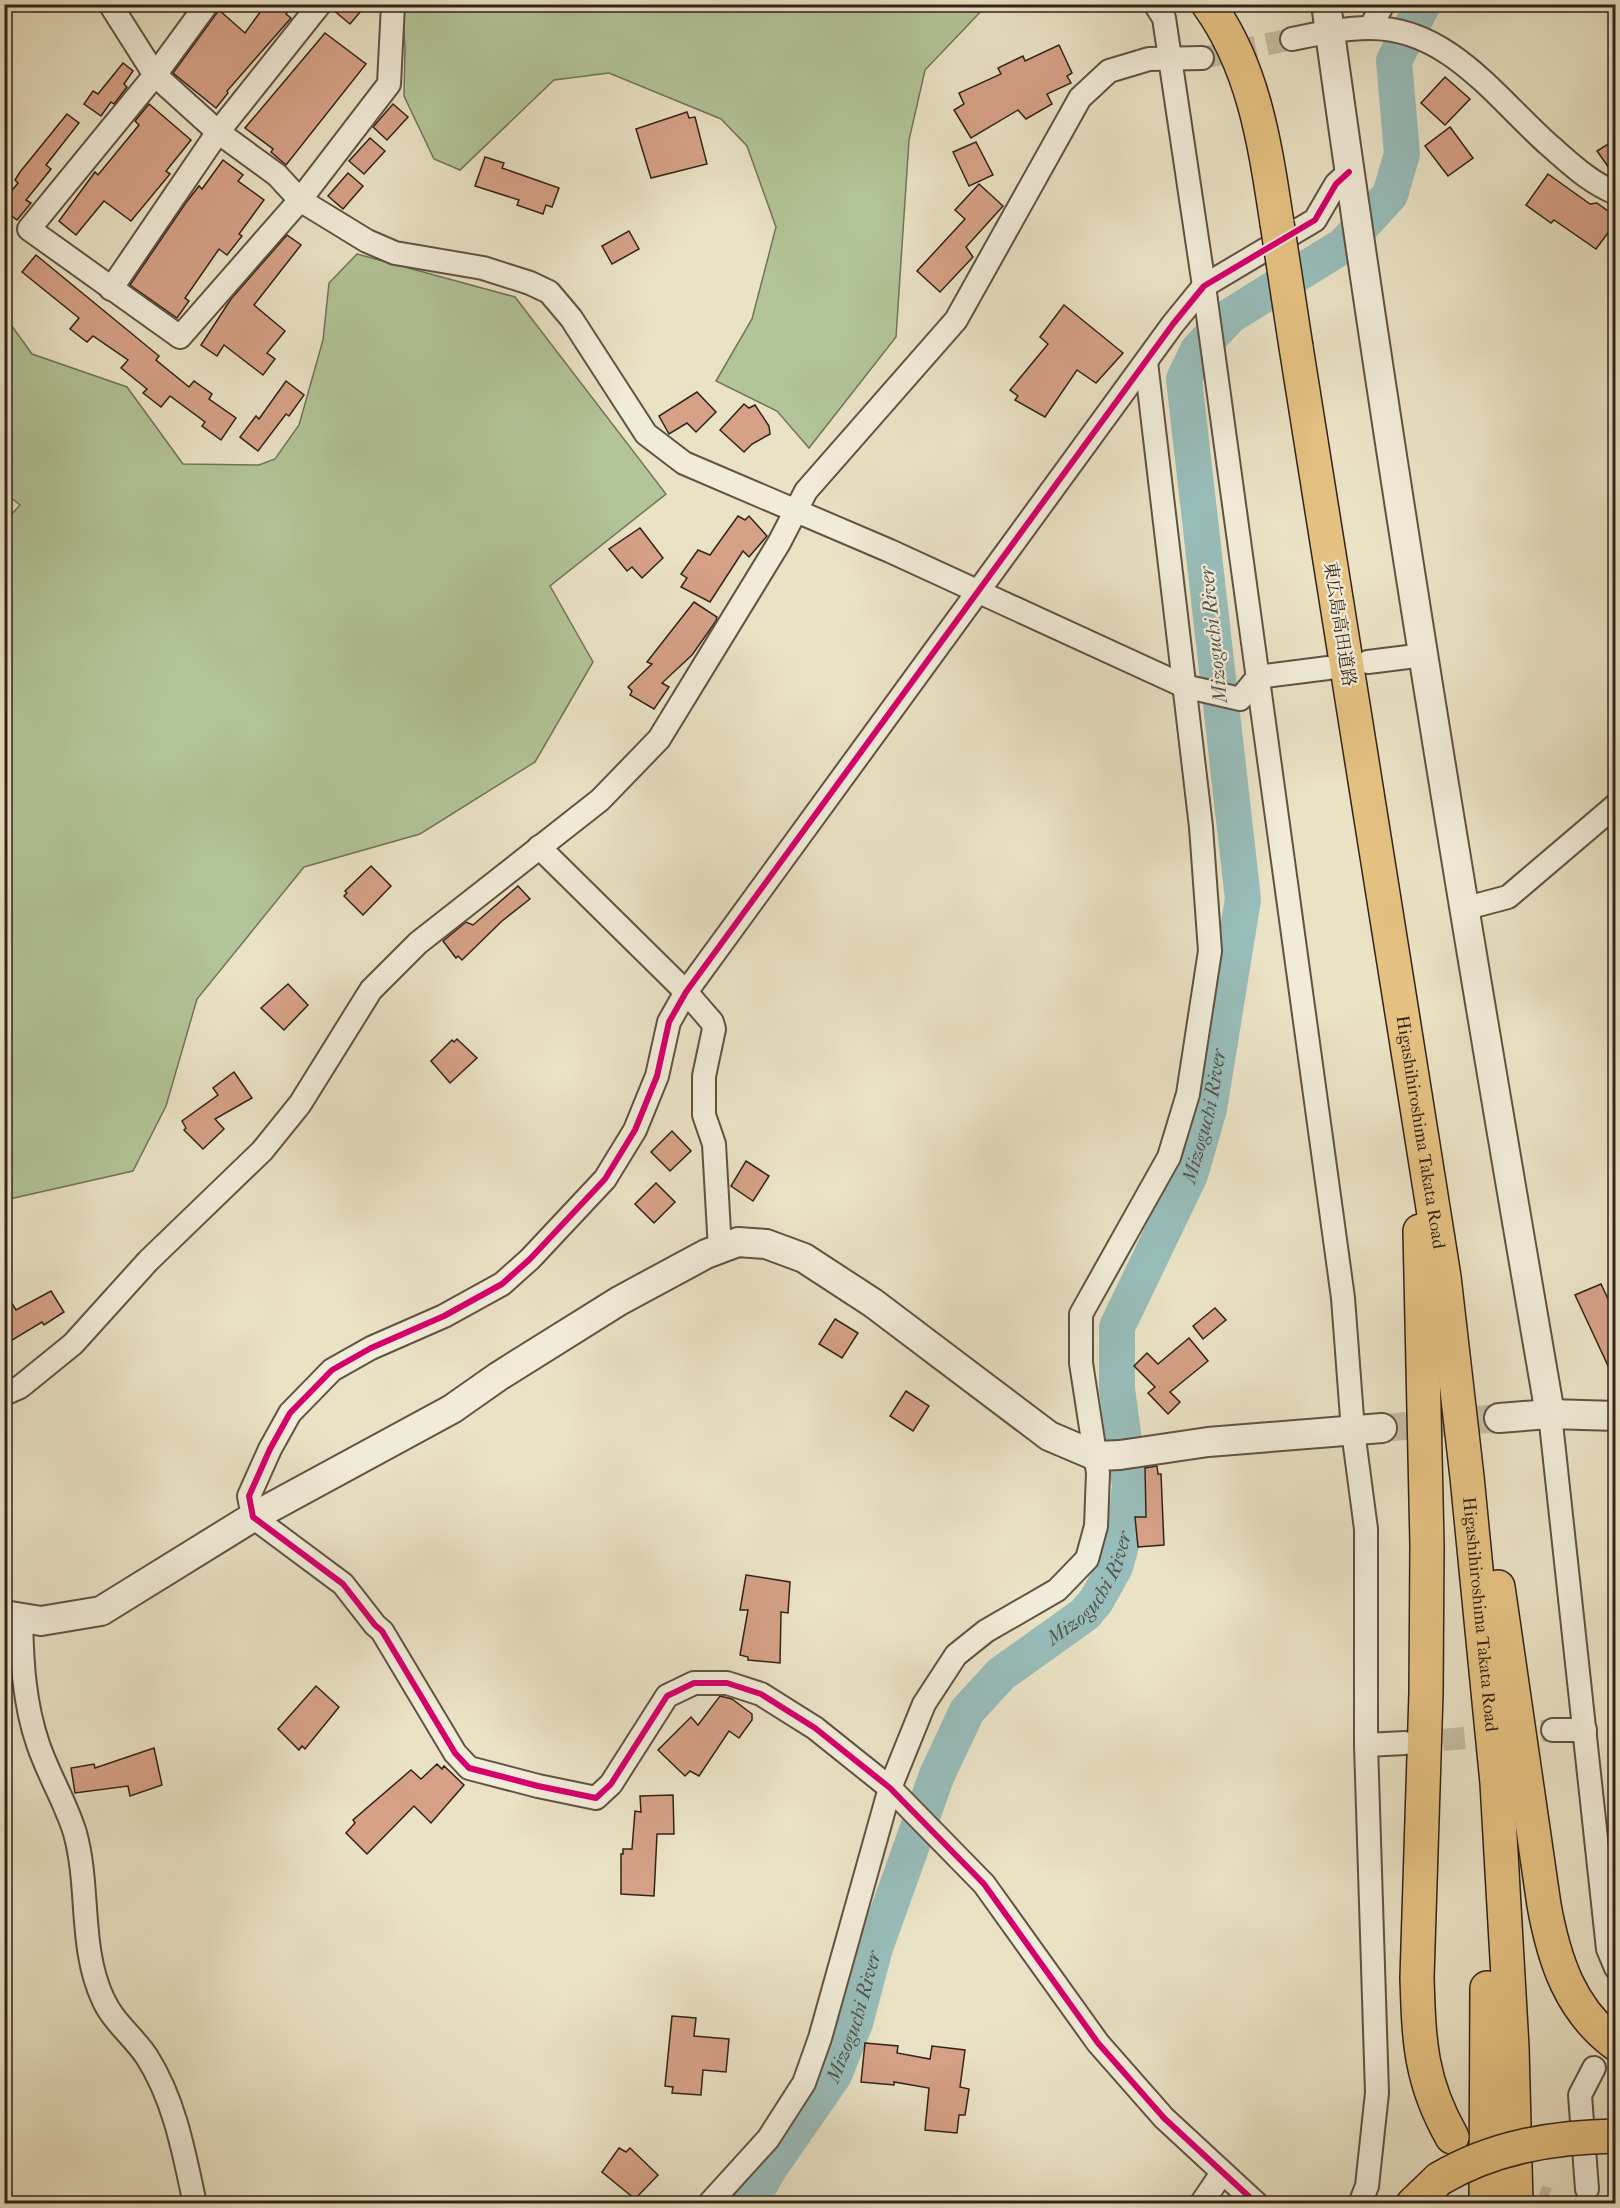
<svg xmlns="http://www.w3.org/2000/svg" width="1620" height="2208" font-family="'IM FELL French Canon','Noto Serif JP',serif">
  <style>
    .green { fill: #b2c498; stroke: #727458; stroke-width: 1.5 }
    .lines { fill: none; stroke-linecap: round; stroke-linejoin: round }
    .river { stroke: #98bdba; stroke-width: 36 }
    .building { fill: #d6a187; stroke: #322318; stroke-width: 1.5 }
    .minor-tunnel { stroke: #c5bca2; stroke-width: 22; stroke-dasharray: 22 11; stroke-linecap: butt }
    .tertiary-tunnel { stroke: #c5bca2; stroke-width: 28; stroke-dasharray: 28 14; stroke-linecap: butt }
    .motorway-tunnel { stroke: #c5bca2; stroke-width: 33; stroke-dasharray: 33 16; stroke-linecap: butt }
    .minor-casing { stroke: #605343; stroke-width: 26 }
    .tertiary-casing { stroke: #605343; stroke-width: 32 }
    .motorway-casing { stroke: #322318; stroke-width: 36 }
    .minor { stroke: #f1ecd9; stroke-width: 22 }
    .tertiary { stroke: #f1ecd9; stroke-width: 28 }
    .motorway { stroke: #e5c182; stroke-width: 33 }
    .motorway-bridge-casing { stroke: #322318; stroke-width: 36; stroke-linecap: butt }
    .motorway-bridge { stroke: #e5c182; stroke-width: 33 }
    .cycleway-casing { stroke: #f1ecd9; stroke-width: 10 }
    .cycleway { stroke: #d6006c; stroke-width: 6 }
    .labels { text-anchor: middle; stroke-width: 4.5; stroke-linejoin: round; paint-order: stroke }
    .street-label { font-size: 18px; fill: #322318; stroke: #f1ecd9 }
    .water-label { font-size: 20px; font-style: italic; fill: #515149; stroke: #f1ecd9 }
  </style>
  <rect width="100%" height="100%" fill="#eae2c5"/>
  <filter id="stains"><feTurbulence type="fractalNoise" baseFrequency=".00333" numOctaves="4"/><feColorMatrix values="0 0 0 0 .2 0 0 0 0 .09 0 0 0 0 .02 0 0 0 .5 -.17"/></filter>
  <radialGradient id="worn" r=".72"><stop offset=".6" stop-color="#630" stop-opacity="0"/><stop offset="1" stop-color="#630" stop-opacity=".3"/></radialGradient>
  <g class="green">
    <polygon points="402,5 987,5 925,70 909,140 896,337 809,448 777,411 716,381 752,319 776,227 747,146 721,119 609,73 554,80 460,170 434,159 404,96 405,47"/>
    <polygon points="357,254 515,297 666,494 550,586 593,662 535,762 420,834 304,867 197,999 166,1106 133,1171 5,1200 4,523 20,505 5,493 4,315 32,354 127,387 183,464 259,465 275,459 299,425 323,340 329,283"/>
  </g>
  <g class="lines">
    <path class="river" id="s1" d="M749,2204L769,2169L834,2075L855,2023L875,1948L937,1775L967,1711L1001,1674L1085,1614L1096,1601L1115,1567L1125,1531L1130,1486L1117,1389V1327L1190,1175L1209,1109L1243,899L1184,379L1198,350L1230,316L1344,245L1390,195L1402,154L1394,61L1423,4"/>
  </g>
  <g class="building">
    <polygon points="266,4 293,4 286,14 291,18 227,91 228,93 216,108 173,73 219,10 245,33"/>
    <polygon points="333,4 367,4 350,24 332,9"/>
    <polygon points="325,33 366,64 286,165 271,152 273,149 245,128"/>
    <polygon points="1059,45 1072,73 1067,76 1071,83 1047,94 1052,104 1026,119 1018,110 971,138 954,110 964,104 959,93 1001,74 998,68 1023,56 1025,61"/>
    <polygon points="123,63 133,71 124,84 127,87 114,104 111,102 101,116 84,104 93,91 98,94"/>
    <polygon points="1445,77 1470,99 1445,125 1421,103"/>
    <polygon points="149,104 191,140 166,171 170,174 131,221 104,201 76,235 59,221 95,172 98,175 139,125 135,121"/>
    <polygon points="393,104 408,117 387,140 373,127"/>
    <polygon points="687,112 689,118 695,117 707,164 651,178 636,129"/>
    <polygon points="67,114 79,123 46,165 51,169 26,200 31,203 17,220 4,210 4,200 18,183 15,180 20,172"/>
    <polygon points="1450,127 1473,158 1448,176 1425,146"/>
    <polygon points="370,138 385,151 364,174 349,161"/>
    <polygon points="1616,139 1616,178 1597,151"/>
    <polygon points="976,142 993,175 969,186 953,152"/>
    <polygon points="485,157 504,163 502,168 559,188 552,207 546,205 543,214 517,205 519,200 475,186"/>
    <polygon points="223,160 243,175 238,181 264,200 239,234 242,236 227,255 219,249 185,298 189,301 177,318 130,285 185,204 199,186 202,189"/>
    <polygon points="348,173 363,186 343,209 328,196"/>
    <polygon points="1548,174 1590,204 1597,203 1616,217 1616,222 1596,249 1554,220 1551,223 1526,205"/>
    <polygon points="979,184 1003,206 966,247 973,257 940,292 917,271 965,219 955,210"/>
    <polygon points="629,231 639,249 612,264 602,246"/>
    <polygon points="287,235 301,245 254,305 285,331 267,353 275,359 263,375 224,345 217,356 201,345 231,299"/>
    <polygon points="36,255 159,356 156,360 189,387 194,381 212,394 209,399 236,418 221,440 202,426 205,422 170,396 161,407 143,393 147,389 121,368 128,360 93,336 87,342 70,329 79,318 22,272"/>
    <polygon points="1064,305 1123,353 1096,383 1077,370 1045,417 1015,400 1018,396 1010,390 1048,344 1040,337"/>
    <polygon points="286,381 304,395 289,416 286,414 258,451 240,437 256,416 259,419"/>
    <polygon points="697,392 716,412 696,432 687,423 669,434 659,416"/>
    <polygon points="744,404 749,408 755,405 769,426 770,434 752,444 744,452 720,430"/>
    <polygon points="738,516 745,520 749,516 767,536 749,557 743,551 710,602 681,587 687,578 681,574 698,550 710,555"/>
    <polygon points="640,528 663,558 642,578 632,567 627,571 609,549"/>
    <polygon points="694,602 717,617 716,621 692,655 662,683 669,687 654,709 630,695 632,691 628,687 652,664 647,662"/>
    <polygon points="371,866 391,886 363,915 344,896 347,893 345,891"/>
    <polygon points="518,886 530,899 502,921 462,960 458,956 456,958 443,941 466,922 473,925"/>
    <polygon points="288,984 308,1005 284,1030 261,1008"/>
    <polygon points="457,1039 477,1058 450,1083 431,1061 452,1040 454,1042"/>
    <polygon points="234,1072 252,1098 215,1119 224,1129 203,1149 184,1130 186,1128 182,1121 218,1095 213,1088"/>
    <polygon points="672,1131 691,1151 670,1171 651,1152"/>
    <polygon points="746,1161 769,1176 753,1201 731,1186"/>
    <polygon points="656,1183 675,1202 654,1223 635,1204"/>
    <polygon points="1601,1284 1616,1316 1616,1383 1575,1295"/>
    <polygon points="4,1291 16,1310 51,1291 64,1312 44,1325 42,1322 4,1345"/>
    <polygon points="1215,1308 1226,1320 1203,1339 1193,1326"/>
    <polygon points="835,1319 858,1333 842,1358 819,1344"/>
    <polygon points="1189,1338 1208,1361 1170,1392 1180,1402 1168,1414 1148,1393 1155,1387 1134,1366 1147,1353 1158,1364"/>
    <polygon points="906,1391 929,1406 913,1431 890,1416"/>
    <polygon points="1157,1466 1158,1474 1161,1474 1164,1545 1138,1547 1135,1517 1146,1517 1145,1468"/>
    <polygon points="746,1575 790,1582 788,1613 781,1612 780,1663 748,1660 748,1657 740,1655 748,1610 740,1610"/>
    <polygon points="316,1686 339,1707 305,1749 302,1746 299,1750 278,1729"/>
    <polygon points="720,1696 732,1699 752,1714 752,1720 739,1738 729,1731 699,1776 690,1771 685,1776 658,1750 691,1717 698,1725"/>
    <polygon points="154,1748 162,1785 130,1796 128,1786 75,1793 71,1768 94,1764 95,1768"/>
    <polygon points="437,1764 442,1769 444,1766 464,1785 431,1823 414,1806 367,1854 346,1833 355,1823 353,1820 411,1770 421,1779"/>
    <polygon points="673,1795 674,1834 657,1834 654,1896 621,1894 621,1854 623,1854 623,1849 632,1849 635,1811 641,1812 640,1796"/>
    <polygon points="672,2016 696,2018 694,2036 729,2039 726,2072 703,2070 701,2095 672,2093 673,2087 665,2086"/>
    <polygon points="865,2043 898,2046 897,2053 930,2059 932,2046 965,2050 960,2087 969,2089 965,2115 959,2115 957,2133 925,2130 929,2088 894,2082 894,2085 861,2082"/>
    <polygon points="619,2148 626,2152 630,2148 658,2175 635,2199 602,2172"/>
  </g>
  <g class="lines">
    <g class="minor-tunnel">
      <polyline points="1202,58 1292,39"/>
      <polyline points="1410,1743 1553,1730"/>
    </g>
    <polyline class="tertiary-tunnel" points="1382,1428 1499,1418"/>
    <polyline class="motorway-tunnel" points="1493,2179 1524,2196 1546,2204"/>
    <defs>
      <g id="minor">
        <polyline points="110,4 155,75 218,132 277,175 300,200 367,241 395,253 483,268 530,283 549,292 571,318 646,434 684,463 890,551 1184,686 1240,699 1258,677 1328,668"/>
        <polyline points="207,4 155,75 29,229 180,337 300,200 389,84 393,4"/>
        <polyline points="1155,4 1164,18 1204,286 1343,1298 1353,1431 1366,1529 1366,1745 1377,2093 1367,2186 1360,2204"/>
        <polyline points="1370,28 1383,4"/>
        <path d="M1292,39C1317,34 1343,28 1369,28C1448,27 1496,98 1549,145C1571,164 1589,182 1616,193"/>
        <polyline points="111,289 218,132 320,4"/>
        <polyline points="1368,662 1424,655"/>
        <polyline points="539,847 686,992 712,1022 714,1029 704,1076 704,1115 714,1144 720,1250"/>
        <polyline points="1463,909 1508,897 1616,805"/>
        <polyline points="4,1394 20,1387 73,1344 148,1261 262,1151 300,1104 371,990 418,943 600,800 659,739 779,543 806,491 956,320 1080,98 1109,71 1149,59 1202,58"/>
        <polyline points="1550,1414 1608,1949 1616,1968"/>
        <path d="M21,1619C22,1662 24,1703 38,1744C48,1774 66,1803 75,1833C90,1887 79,1948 103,1999C113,2022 134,2037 147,2057C175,2101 184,2153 195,2204"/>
        <polyline points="1553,1730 1585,1730"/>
        <polyline points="1366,1745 1405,1743"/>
        <polyline points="1587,2189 1580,2095 1594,2068"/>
        <polyline points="709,2204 768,2139 804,2083 820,2038 890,1788 924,1704 956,1655 986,1631 1057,1590 1087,1559 1096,1526 1098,1473 1081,1363 1081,1314 1169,1157 1188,1094 1210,951 1201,827 1146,362"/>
        <polyline points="1201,2204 1222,2173"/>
        <polyline points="1257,2204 1164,2118 1098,2043 984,1884 890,1788 815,1728 761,1694 727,1683 694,1683 667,1696 611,1784 596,1798 538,1786 469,1768 455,1753 382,1631 375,1625 343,1584 253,1517 249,1496 270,1449 290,1413 332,1370 371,1348 444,1316 502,1284 530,1259 605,1179 635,1130 657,1076 669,1022 686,992 1173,324 1204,286 1315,220 1336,184 1349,172"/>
      </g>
      <g id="tertiary">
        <path d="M1326,4C1391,476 1469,945 1550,1414"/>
        <polyline points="1499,1418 1550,1414 1616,1416"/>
        <polyline points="4,1615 41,1621 101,1611 253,1517 452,1409 499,1376 619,1301 706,1254 738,1242 766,1244 804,1258 873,1303 1049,1436 1096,1456 1120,1455 1208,1442 1382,1428"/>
      </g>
      <g id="motorway">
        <path d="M1208,4C1255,69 1265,146 1277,223"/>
        <path id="s2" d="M1296,347L1444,1277L1467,1477L1497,1783L1512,2047L1516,2204"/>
        <path d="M1420,1231L1427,1545L1426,1693L1417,1978C1419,2041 1420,2081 1452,2137"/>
        <path d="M1498,1587L1544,1905C1554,1960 1570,2010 1616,2044"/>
        <polyline points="1413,2204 1439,2179"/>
        <polyline points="1486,2204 1487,1988"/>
      </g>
    </defs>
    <use href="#minor" class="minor-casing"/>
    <use href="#tertiary" class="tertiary-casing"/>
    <use href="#motorway" class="motorway-casing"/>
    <use href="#minor" class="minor"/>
    <use href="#tertiary" class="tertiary"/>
    <use href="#motorway" class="motorway"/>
    <defs>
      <g id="motorway-bridge">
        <polyline points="1277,223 1296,347"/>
        <path d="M1439,2179C1493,2147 1553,2137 1616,2136"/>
      </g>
    </defs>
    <use href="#motorway-bridge" class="motorway-bridge-casing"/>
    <use href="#motorway-bridge" class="motorway-bridge"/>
    <defs>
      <polyline id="cycleway" points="1257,2204 1164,2118 1098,2043 984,1884 890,1788 815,1728 761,1694 727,1683 694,1683 667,1696 611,1784 596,1798 538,1786 469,1768 455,1753 382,1631 375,1625 343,1584 253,1517 249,1496 270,1449 290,1413 332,1370 371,1348 444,1316 502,1284 530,1259 605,1179 635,1130 657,1076 669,1022 686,992 1173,324 1204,286 1315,220 1336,184 1349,172"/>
    </defs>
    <use href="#cycleway" class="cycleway-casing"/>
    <use href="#cycleway" class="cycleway"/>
  </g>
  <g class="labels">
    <g class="street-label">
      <text transform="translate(1340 624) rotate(81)" y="6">東広島高田道路</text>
      <text dy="6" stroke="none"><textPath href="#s2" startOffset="795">Higashihiroshima Takata Road</textPath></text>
      <text dy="6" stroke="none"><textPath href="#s2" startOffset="1281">Higashihiroshima Takata Road</textPath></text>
    </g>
    <g class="water-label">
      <text transform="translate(1213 635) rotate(-96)" y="7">Mizoguchi River</text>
      <text dy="7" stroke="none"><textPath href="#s1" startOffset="1224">Mizoguchi River</textPath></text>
      <text dy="7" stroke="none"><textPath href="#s1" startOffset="720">Mizoguchi River</textPath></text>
      <text dy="7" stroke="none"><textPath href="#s1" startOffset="216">Mizoguchi River</textPath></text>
    </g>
  </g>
  <rect width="1620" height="2208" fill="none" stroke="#eae2c5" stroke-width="24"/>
  <rect x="6" y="6" width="1608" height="2196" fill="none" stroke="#322318" stroke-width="3"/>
  <rect x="12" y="12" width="1596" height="2184" fill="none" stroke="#322318" stroke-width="1.5"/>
  <rect width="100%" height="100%" filter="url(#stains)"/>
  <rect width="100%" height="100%" fill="url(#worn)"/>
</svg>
